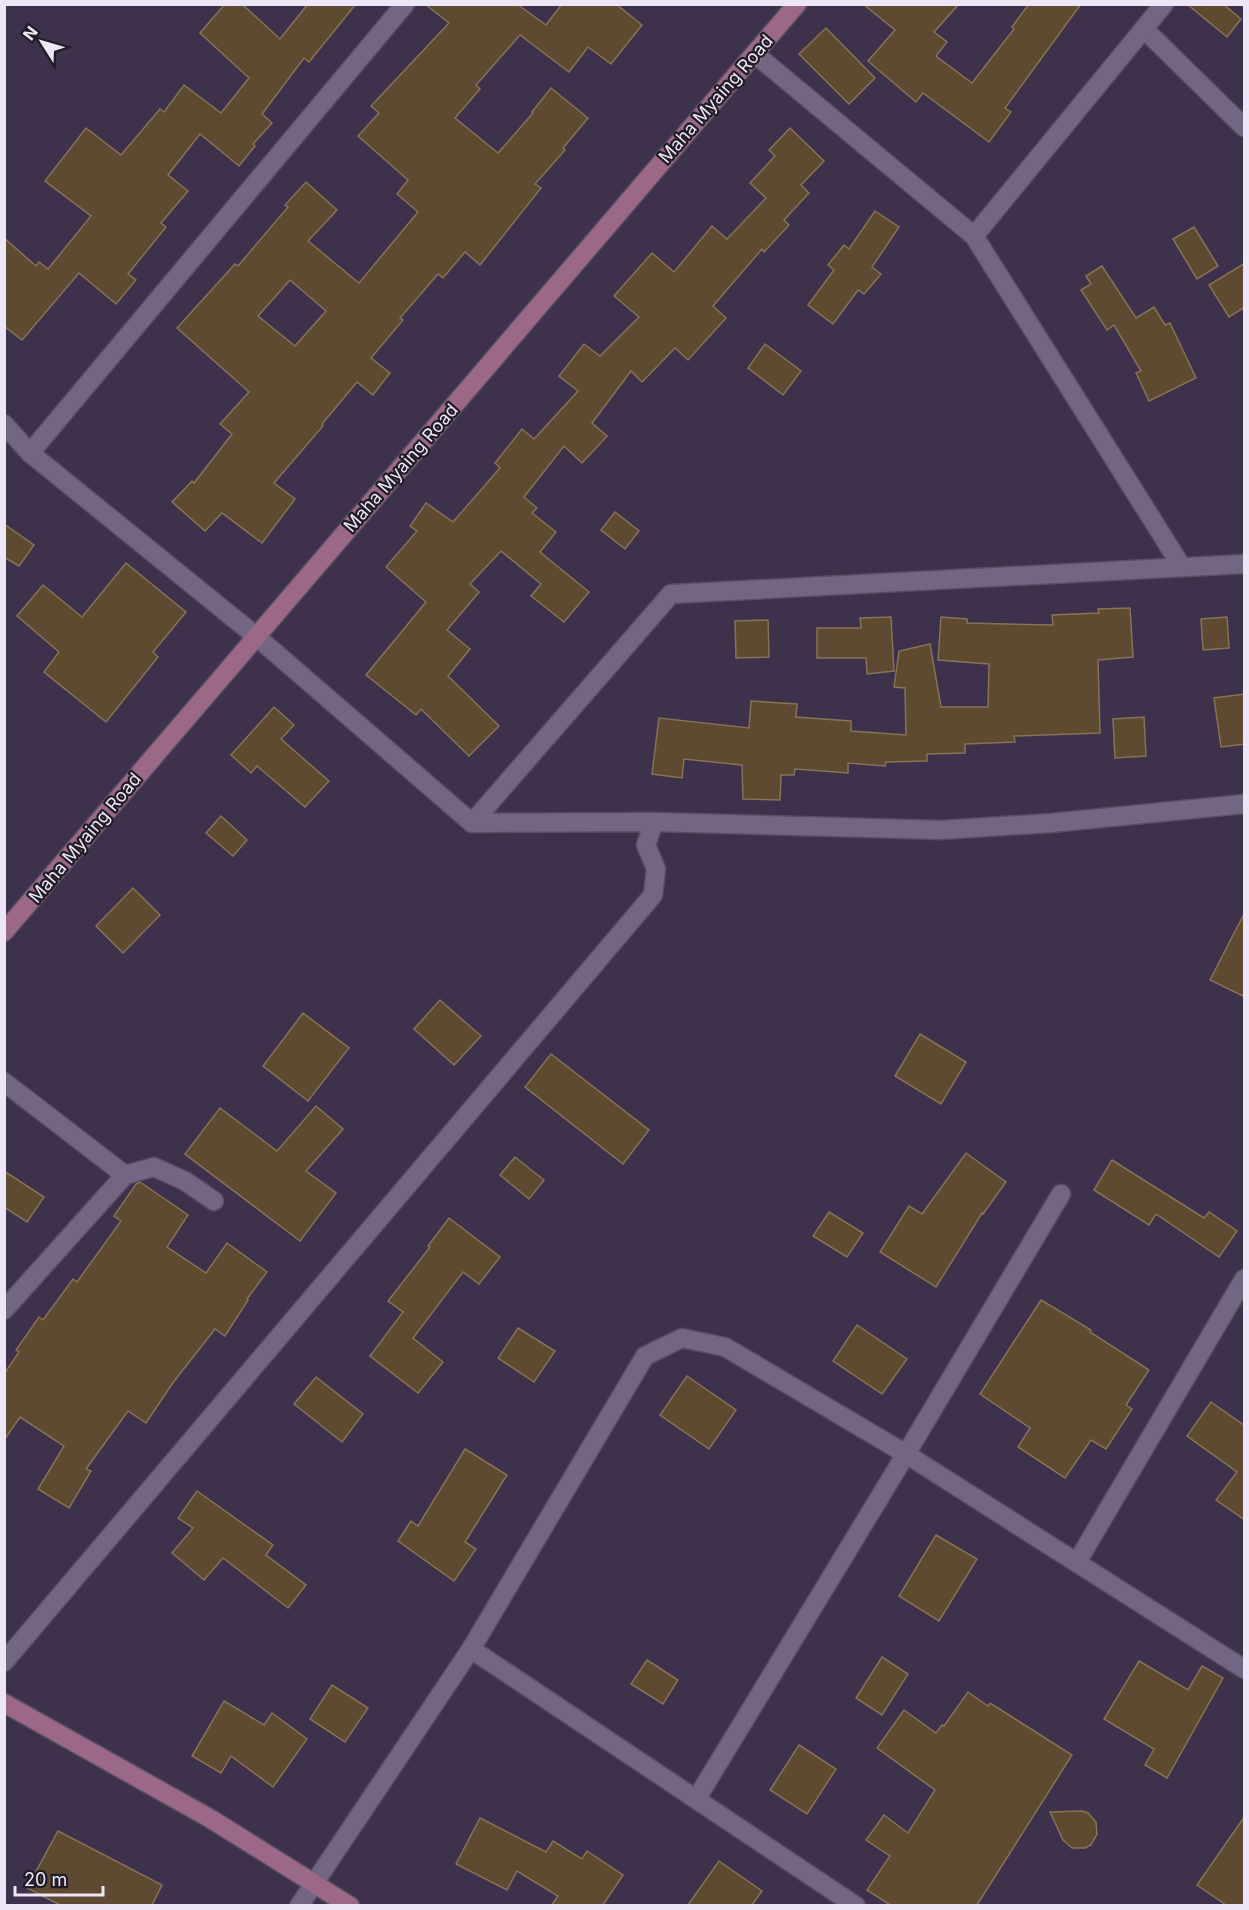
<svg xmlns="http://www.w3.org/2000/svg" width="1249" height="1910" font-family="Inter,sans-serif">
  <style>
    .building { fill: #5d4a30; stroke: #867357; stroke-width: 1.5; fill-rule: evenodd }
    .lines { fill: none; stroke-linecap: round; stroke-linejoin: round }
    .street-casing { stroke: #584e63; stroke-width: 21 }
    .secondary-casing { stroke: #584e63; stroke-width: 21 }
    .street { stroke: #736683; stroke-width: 18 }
    .secondary { stroke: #9b6987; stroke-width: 18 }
    .labels { text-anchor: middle; stroke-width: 4.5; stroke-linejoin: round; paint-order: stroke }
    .street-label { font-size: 18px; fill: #ede6f6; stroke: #211c28 }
  </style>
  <rect width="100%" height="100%" fill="#3d314b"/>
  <g class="building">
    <polygon points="225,4 242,4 280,39 308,4 356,4 309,62 304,58 262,114 272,123 253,144 255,146 239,166 200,134 168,175 188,191 161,223 166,227 128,274 136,280 116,304 79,273 22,340 4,326 4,238 36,266 39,262 48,269 91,216 45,181 86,128 121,155 160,109 164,112 184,85 221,113 249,78 200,33"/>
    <path d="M425,4H517L546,25L562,4H616L642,25L611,64L588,47L569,72L520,35L476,85L480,89L455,118L498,153L533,113L532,112L551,88L588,118L563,148L565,150L535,184L541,188L480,265L465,252L443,278L438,274L400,318L403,320L371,358L390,373L373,395L357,382L322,424L323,426L274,483L295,499L262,543L222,513L205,531L172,502L192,481L194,483L232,434L220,424L249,392L177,328L235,264L238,266L288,207L285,205L306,182L337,210L308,241L359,283L418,212L397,194L408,180L358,136L379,113L371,106L449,23ZM290,280L326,311L295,346L258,316Z"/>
    <polygon points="863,4 959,4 934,32 947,42 936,56 972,83 1014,29 1012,27 1029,4 1081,4 1005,108 1011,112 989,142 923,93 916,102 868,61 895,30"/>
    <polygon points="1187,4 1223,4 1241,19 1227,37"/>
    <polygon points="826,28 875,78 849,104 799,54"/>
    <polygon points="790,128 824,161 801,185 809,193 784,220 789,225 764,252 762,249 713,306 726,318 688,360 675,348 642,382 631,371 592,423 607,436 582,463 564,446 524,497 537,508 532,513 556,532 540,552 589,592 564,622 531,596 541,584 501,551 470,584 479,592 447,630 470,649 448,676 499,726 469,756 421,709 416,715 366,675 426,602 386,567 417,531 410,526 426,503 453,522 500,468 495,463 522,429 534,439 578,391 559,376 584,344 600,356 639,317 614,296 652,253 674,272 712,226 727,239 766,198 750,183 775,156 769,150"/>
    <polygon points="875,211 899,227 872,267 881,274 864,294 858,290 833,324 808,305 834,270 828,265 844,245 849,249"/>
    <polygon points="1194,227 1218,266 1197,279 1173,239"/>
    <polygon points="1245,263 1245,307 1229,317 1209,285"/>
    <polygon points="1102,266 1136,318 1154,307 1165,325 1170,323 1196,378 1149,401 1136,373 1141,371 1114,325 1107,330 1081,290 1091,284 1086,276"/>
    <polygon points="765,344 801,371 783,395 748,368"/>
    <polygon points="615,512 639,531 625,549 601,530"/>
    <polygon points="4,524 34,545 19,566 4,557"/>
    <polygon points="126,563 186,612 153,652 158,657 106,722 44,672 59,652 17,616 43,585 82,617"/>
    <polygon points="1130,608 1133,657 1098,660 1100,733 1014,736 1015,742 965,744 965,753 927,754 927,761 886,762 885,766 848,763 848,773 795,769 794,775 781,775 780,800 743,799 742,765 684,759 682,778 652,774 659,718 749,728 751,701 797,704 796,717 851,721 851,731 906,735 905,688 894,687 899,651 930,644 941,707 988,707 989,664 938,660 941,617 967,619 967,623 1053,625 1052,615 1099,613 1098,609"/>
    <polygon points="891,617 894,671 867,674 866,658 817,658 817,628 861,628 860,618"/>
    <polygon points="1227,617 1229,648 1203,650 1201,619"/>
    <polygon points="768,620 769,657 736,658 735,621"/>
    <polygon points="1245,694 1245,744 1221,747 1214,698"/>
    <polygon points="274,707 294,725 281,739 329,781 305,807 257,766 251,773 231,755"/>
    <polygon points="1144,717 1146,756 1115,758 1113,719"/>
    <polygon points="221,816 247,840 233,856 206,833"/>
    <polygon points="133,888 160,915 123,953 96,926"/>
    <polygon points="1245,912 1245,997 1210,980"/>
    <polygon points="440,1000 481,1036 454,1065 414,1029"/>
    <polygon points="303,1013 349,1048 308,1101 263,1066"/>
    <polygon points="920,1034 966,1062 941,1104 895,1076"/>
    <polygon points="551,1054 649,1130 623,1164 525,1087"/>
    <polygon points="316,1106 343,1129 306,1171 336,1193 300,1241 185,1154 220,1108 277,1151"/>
    <polygon points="966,1153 1006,1182 983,1214 982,1213 936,1287 880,1252 909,1206 922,1214"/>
    <polygon points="515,1157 544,1180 529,1199 500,1175"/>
    <polygon points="1112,1160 1204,1218 1209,1212 1237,1231 1219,1257 1156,1214 1149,1225 1094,1190"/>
    <polygon points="4,1171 44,1197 27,1222 4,1207"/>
    <polygon points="140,1182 188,1215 167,1247 206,1273 227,1243 267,1272 247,1299 248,1300 225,1336 215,1329 172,1384 146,1423 128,1411 86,1469 91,1471 69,1508 38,1489 64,1446 20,1417 4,1440 4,1374 19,1352 16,1350 39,1317 43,1320 73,1279 77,1282 121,1221 114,1216 136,1184"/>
    <polygon points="829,1212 863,1233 847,1257 813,1236"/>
    <polygon points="449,1218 500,1257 479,1284 463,1272 413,1338 443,1362 418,1393 370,1356 403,1312 388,1301 430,1247 428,1246"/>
    <polygon points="1041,1300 1091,1330 1090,1332 1149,1370 1126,1405 1132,1409 1106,1449 1091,1440 1065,1478 1018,1447 1030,1428 980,1394"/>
    <polygon points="857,1325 907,1359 882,1394 833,1361"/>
    <polygon points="518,1328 555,1351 534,1382 498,1358"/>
    <polygon points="687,1376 736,1410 709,1449 660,1415"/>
    <polygon points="316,1377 363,1414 342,1442 294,1404"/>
    <polygon points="1211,1402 1245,1426 1245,1520 1216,1500 1237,1472 1187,1436"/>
    <polygon points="465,1449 507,1475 465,1542 476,1549 454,1581 398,1541 411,1521 418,1526"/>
    <polygon points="197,1491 273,1545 266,1555 306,1585 288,1608 223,1558 204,1580 172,1553 193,1528 178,1518"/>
    <polygon points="936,1535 977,1559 939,1621 899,1596"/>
    <polygon points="882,1657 908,1674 882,1715 856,1698"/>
    <polygon points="647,1660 678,1680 663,1704 631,1684"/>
    <polygon points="1139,1661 1188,1690 1202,1666 1223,1678 1167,1778 1145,1765 1154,1749 1104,1719"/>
    <polygon points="332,1685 368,1708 345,1742 310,1719"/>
    <polygon points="968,1692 988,1706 990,1703 1072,1755 977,1905 890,1905 867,1890 890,1856 866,1840 884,1815 908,1833 935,1790 877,1748 904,1710 936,1733 942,1725 944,1726"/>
    <polygon points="224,1701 264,1725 272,1713 307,1739 273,1787 231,1756 221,1773 192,1756"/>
    <polygon points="799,1745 836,1769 807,1814 770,1790"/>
    <polygon points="1082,1811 1088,1813 1096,1822 1097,1834 1091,1845 1085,1848 1072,1848 1063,1840 1050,1812"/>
    <polygon points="1245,1816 1245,1905 1226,1905 1197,1885"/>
    <polygon points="480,1818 546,1852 553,1841 582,1859 587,1851 623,1875 603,1905 552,1905 558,1896 517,1871 507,1890 456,1864"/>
    <polygon points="58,1831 162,1885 152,1905 60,1905 27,1888"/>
    <polygon points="719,1861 762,1891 752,1905 688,1905"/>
  </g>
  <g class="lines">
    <defs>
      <g id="street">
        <polyline points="1144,29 1244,127"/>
        <polyline points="755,54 974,236 1182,567"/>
        <polyline points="974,236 1164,4"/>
        <polyline points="4,424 30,453 257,637 472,823 654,822 941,830 1051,823 1244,804"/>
        <polyline points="30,453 405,4"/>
        <polyline points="472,823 671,594 1244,564"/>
        <polyline points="4,1082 125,1175 4,1310"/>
        <polyline points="125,1175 154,1167 185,1181 214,1201"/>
        <polyline points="1077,1562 1244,1279"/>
        <polyline points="471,1649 856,1906"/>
        <polyline points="4,1662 653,895 656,869 646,845 654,822"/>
        <polyline points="697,1798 906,1454 1061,1194"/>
        <polyline points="299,1906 471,1649 645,1356 682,1338 725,1347 906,1454 1244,1669"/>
      </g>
      <g id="secondary">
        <polyline points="4,932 797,4"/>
        <polyline points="4,1703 211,1819 350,1906"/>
      </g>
    </defs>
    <use href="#street" class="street-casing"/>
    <use href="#secondary" class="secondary-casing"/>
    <use href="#street" class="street"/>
    <use href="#secondary" class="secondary"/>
  </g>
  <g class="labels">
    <g class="street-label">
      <text transform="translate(716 99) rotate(-49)" y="6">Maha Myaing Road</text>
      <text transform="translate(401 468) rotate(-49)" y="6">Maha Myaing Road</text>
      <text transform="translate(85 838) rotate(-50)" y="6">Maha Myaing Road</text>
    </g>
  </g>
  <rect width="1249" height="1910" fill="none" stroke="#ede6f6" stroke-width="12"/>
  <g transform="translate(42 42) rotate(307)" stroke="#211c28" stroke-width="4.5" paint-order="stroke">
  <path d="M0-4.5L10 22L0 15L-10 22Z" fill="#ede6f6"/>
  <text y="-9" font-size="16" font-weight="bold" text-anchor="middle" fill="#ede6f6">N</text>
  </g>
  <path d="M15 1886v9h88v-9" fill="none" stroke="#ede6f6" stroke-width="3"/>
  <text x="24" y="1886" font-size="18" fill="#ede6f6" stroke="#211c28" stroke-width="4.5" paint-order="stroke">20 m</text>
</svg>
